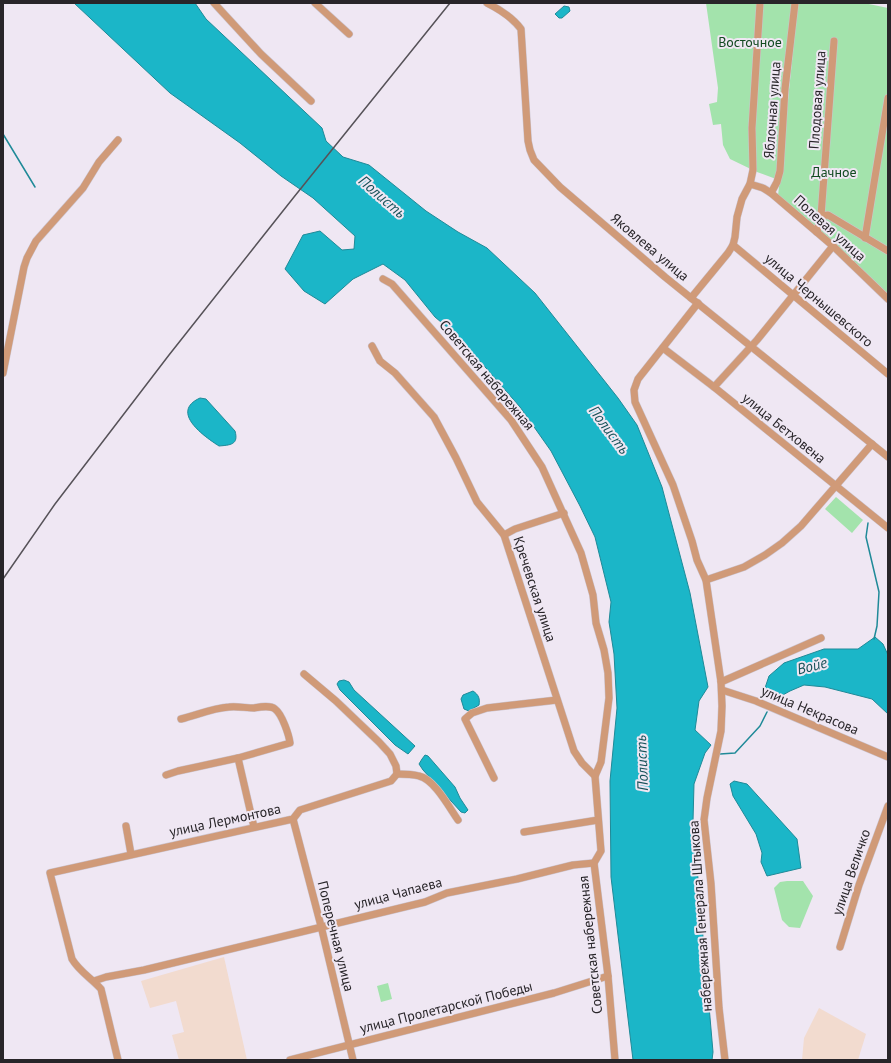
<svg xmlns="http://www.w3.org/2000/svg" width="891" height="1063" font-family="'PT Sans',sans-serif">
  <style>
    .education { fill: #f2dbcf }
    .green { fill: #a3e3ac }
    .water { fill: #1bb6c8; stroke: #1f8a98 }
    .lines { fill: none; stroke-linecap: round; stroke-linejoin: round }
    .stream { stroke: #1f8a98; stroke-width: 1.5 }
    .minor-casing { stroke: #cbc4cf; stroke-width: 8 }
    .minor { stroke: #d09a78; stroke-width: 7 }
    .rail { stroke: #565258; stroke-width: 1.5 }
    .labels { text-anchor: middle; stroke-width: 4; stroke-linejoin: round; paint-order: stroke }
    .park-label { font-size: 14px; fill: #124a21; stroke: #efe7f3 }
    .street-label { font-size: 14px; fill: #282529; stroke: #efe7f3 }
    .water-label { font-size: 15px; font-style: italic; fill: #185259; stroke: #efe7f3 }
  </style>
  <rect width="100%" height="100%" fill="#efe7f3"/>
  <g class="education">
    <polygon points="224,957 247,1060 179,1060 172,1035 184,1032 176,1001 150,1008 141,981"/>
    <polygon points="819,1008 866,1034 858,1060 802,1060 804,1038"/>
  </g>
  <g class="green">
    <polygon points="706,3 792,3 776,179 757,172 730,159 723,145 721,124 713,125 709,104 717,102 718,88"/>
    <polygon points="798,3 864,3 888,8 888,294 838,247 778,196"/>
    <polygon points="836,497 863,520 852,533 825,509"/>
    <polygon points="787,881 803,881 813,896 800,928 789,927 782,920 774,888 780,882"/>
    <polygon points="388,983 392,999 381,1002 377,986"/>
  </g>
  <g class="water">
    <polygon points="74,3 195,3 206,19 322,128 326,141 343,157 369,165 426,211 458,232 487,248 535,293 618,398 637,425 662,487 690,593 708,687 699,701 695,730 711,745 705,753 694,784 693,821 713,1052 712,1060 633,1060 611,877 610,781 617,708 614,654 609,622 611,602 595,537 580,506 551,451 520,407 486,368 454,333 435,317 405,280 383,264 353,279 325,304 304,291 285,269 303,235 320,231 342,250 354,249 355,236 313,198 281,176 240,143 170,93"/>
    <polygon points="564,6 569,7 570,11 562,18 559,18 555,14"/>
    <path d="M200,398L206,399L235,431C239,445 230,445 219,446C205,437 169,412 200,398Z"/>
    <polygon points="875,637 883,644 888,655 888,714 872,699 825,687 804,685 790,691 772,701 768,694 764,691 769,676 784,663 824,649 858,649"/>
    <polygon points="344,680 349,682 354,690 415,746 408,754 395,745 340,690 337,684 339,681"/>
    <path d="M473,691C479,695 480,699 479,705L469,711L464,709L461,699L463,695Z"/>
    <polygon points="425,755 428,756 455,787 460,798 468,810 465,813 461,812 423,770 419,764 422,759"/>
    <polygon points="734,781 747,784 797,839 801,868 767,876 761,862 762,853 756,834 733,796 730,784"/>
  </g>
  <g class="lines">
    <g class="stream">
      <polyline points="3,134 35,187"/>
      <polyline points="868,523 866,537 879,592 877,626 874,639"/>
      <polyline points="720,754 735,753 760,726 767,712"/>
    </g>
    <defs>
      <g id="minor">
        <polyline points="214,3 261,54 311,101"/>
        <polyline points="315,3 349,34"/>
        <path d="M487,3C501,10 512,17 521,29L528,141L530,150L534,160L560,187L665,277L888,457"/>
        <polyline points="750,184 763,188 771,193 833,246 888,299"/>
        <polyline points="771,193 777,182 780,171 785,89 795,3"/>
        <polyline points="821,216 828,215 888,251"/>
        <polyline points="817,232 821,216 834,41"/>
        <polyline points="865,238 888,98"/>
        <polyline points="733,245 888,374"/>
        <polyline points="383,279 392,284 511,420 542,467 581,553 593,595 596,623 604,650 608,673 609,698 601,762 595,776 601,851 594,863 608,976 615,1060"/>
        <polyline points="691,298 728,253 733,245 735,237 737,217 742,199 750,184 753,170 752,128 760,3"/>
        <polyline points="698,303 638,379 634,390 635,402 673,485 692,541 697,560 706,580 721,682 722,706 721,731 707,798 704,820 711,884 719,1008 725,1060"/>
        <polyline points="372,346 380,361 395,373 434,417 456,458 477,502 504,535 574,751 582,763 595,776"/>
        <polyline points="663,348 714,387 888,528"/>
        <polyline points="3,373 24,267 27,258 36,241 83,188 99,162 118,140"/>
        <polyline points="714,387 757,340 833,246"/>
        <polyline points="504,535 515,529 564,513"/>
        <polyline points="706,580 744,567 765,555 782,543 801,526 872,444"/>
        <polyline points="304,674 336,701 379,742 390,754 396,766 397,774"/>
        <polyline points="721,682 821,638"/>
        <polyline points="722,690 756,701 888,757"/>
        <polyline points="238,758 254,827"/>
        <path d="M397,774C404,774 412,774 419,776C434,779 449,807 458,820"/>
        <path d="M166,775L178,771L238,758L290,743C289,735 282,714 275,709C270,705 260,707 254,708C246,708 237,706 229,707C213,708 197,715 181,719"/>
        <polyline points="494,778 465,719 472,713 487,708 557,700"/>
        <polyline points="293,819 321,926 353,1060"/>
        <polyline points="126,826 131,854"/>
        <polyline points="524,832 598,820"/>
        <polyline points="840,947 859,885 888,806"/>
        <polyline points="94,981 106,977 144,970 425,902 447,893 517,879 573,865 594,863"/>
        <path d="M118,1060L101,989C91,978 79,971 72,959L50,873L293,819L300,810L391,781L397,774"/>
        <polyline points="290,1060 554,993 608,976"/>
      </g>
    </defs>
    <use href="#minor" class="minor-casing"/>
    <use href="#minor" class="minor"/>
    <polyline class="rail" points="3,579 55,504 169,355 294,197 450,3"/>
  </g>
  <g class="labels">
    <g class="park-label">
      <text x="750" y="47">Восточное</text>
      <text x="834" y="177">Дачное</text>
    </g>
    <g class="street-label">
      <text transform="translate(817 100) rotate(-86)" y="5">Плодовая улица</text>
      <text transform="translate(772 110) rotate(-86)" y="5">Яблочная улица</text>
      <text transform="translate(830 228) rotate(42)" y="5">Полевая улица</text>
      <text transform="translate(650 247) rotate(40)" y="5">Яковлева улица</text>
      <text transform="translate(819 300) rotate(40)" y="5">улица Чернышевского</text>
      <text transform="translate(487 375) rotate(50)" y="5">Советская набережная</text>
      <text transform="translate(784 428) rotate(39)" y="5">улица Бетховена</text>
      <text transform="translate(535 589) rotate(72)" y="5">Кречевская улица</text>
      <text transform="translate(810 710) rotate(23)" y="5">улица Некрасова</text>
      <text transform="translate(225 820) rotate(-12)" y="5">улица Лермонтова</text>
      <text transform="translate(851 872) rotate(-71)" y="5">улица Величко</text>
      <text transform="translate(398 893) rotate(-15)" y="5">улица Чапаева</text>
      <text transform="translate(700 916) rotate(-94)" y="5">набережная Генерала Штыкова</text>
      <text transform="translate(336 936) rotate(76)" y="5">Поперечная улица</text>
      <text transform="translate(590 945) rotate(-96)" y="5">Советская набережная</text>
      <text transform="translate(446 1007) rotate(-14)" y="5">улица Пролетарской Победы</text>
    </g>
    <g class="water-label">
      <text transform="translate(382 197) rotate(41)" y="5">Полисть</text>
      <text transform="translate(609 430) rotate(53)" y="5">Полисть</text>
      <text transform="translate(812 666) rotate(-14)" y="5">Войе</text>
      <text transform="translate(642 763) rotate(-92)" y="5">Полисть</text>
    </g>
  </g>
  <rect width="891" height="1063" fill="none" stroke="#282529" stroke-width="8"/>
</svg>
